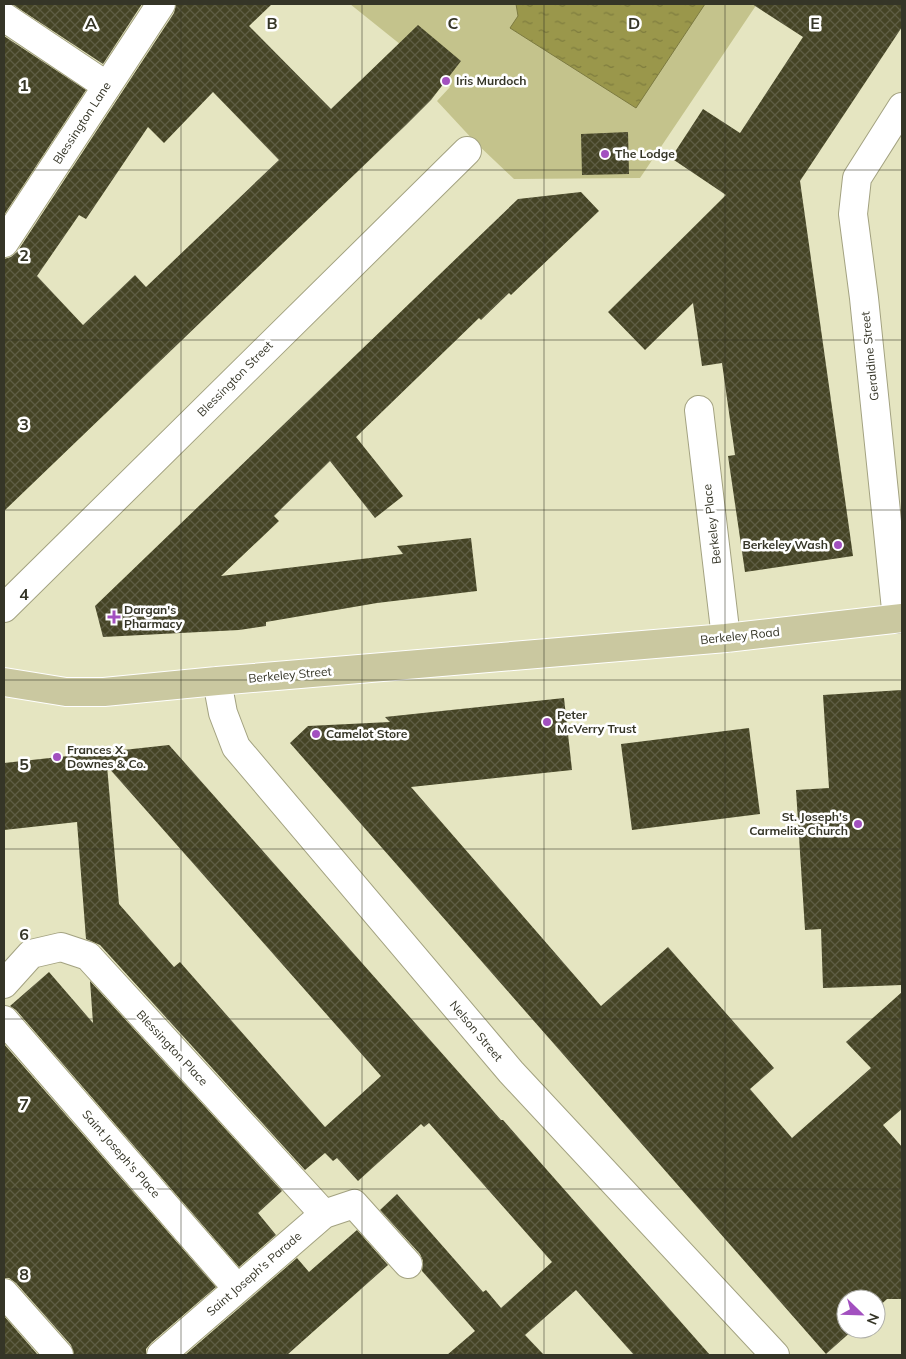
<svg xmlns="http://www.w3.org/2000/svg" width="906" height="1359" font-family="Mulish,sans-serif">
  <style>
    .park { fill: #c4c38c }
    .water { fill: url(#water-ripples); stroke: #7c7a40 }
    .building { fill: url(#building-cross-hatch); fill-rule: evenodd }
    .lines { fill: none; stroke-linecap: round; stroke-linejoin: round }
    .minor-casing { stroke: #a3a280; stroke-width: 30 }
    .major-casing { stroke: #fff; stroke-width: 30 }
    .minor { stroke: #fff; stroke-width: 28 }
    .major { stroke: #cac8a0; stroke-width: 28 }
    .grid { fill: none; stroke: #353527; stroke-width: 1; stroke-opacity: 0.55 }
    .poi-dot { fill: #a250bf; stroke: #fff; stroke-width: 2 }
    .labels { text-anchor: middle; stroke-width: 5; stroke-linejoin: round; paint-order: stroke }
    .poi-label { font-size: 12px; font-weight: bold; fill: #353527; stroke: #fff; text-anchor: start }
    .street-label { font-size: 12px; fill: #353527; stroke: #fff }
    .grid-label { font-size: 16px; text-anchor: middle; font-weight: bold; fill: #353527; stroke: #fff; stroke-width: 5; stroke-linejoin: round; paint-order: stroke }
  </style>
  <defs>
    <pattern id="water-ripples" width="26" height="14" patternUnits="userSpaceOnUse" patternTransform="scale(1.25)"><rect width="26" height="14" fill="#9a974b"/><path d="M2 4q2-2 4 0t4 0M15 11q2-2 4 0t4 0" fill="none" stroke="#7e7c3e"/></pattern>
    <pattern id="building-cross-hatch" width="8" height="8" patternUnits="userSpaceOnUse" patternTransform="scale(1.25)"><rect width="8" height="8" fill="#454425"/><path d="M0 0l8 8M0 8l8-8" fill="none" stroke="#5e5d44"/></pattern>
  </defs>
  <rect width="100%" height="100%" fill="#e5e5c1"/>
  <polygon class="park" points="350,4 757,4 640,178 514,179 476,143 437,101 450,87 446,81"/>
  <polygon class="water" points="516,4 705,4 636,108 510,28 518,16"/>
  <g class="building">
    <polygon points="12,4 142,4 103,64"/>
    <path d="M176,4H272L249,26L331,109L418,25L461,61L431,100L406,125L4,511V259L11,257L17,252L174,13ZM213,92L279,160L146,287L135,275L83,325L37,276L79,215L86,219L148,127L164,143Z"/>
    <polygon points="752,4 902,4 902,27 800,181 853,556 745,572 728,456 735,455 722,363 702,366 693,303 645,350 608,312 726,195 671,158 703,109 740,133 803,37"/>
    <polygon points="4,36 86,90 4,215"/>
    <polygon points="628,132 629,174 582,175 581,134"/>
    <polygon points="581,192 599,211 511,295 509,293 481,320 479,318 356,437 403,496 375,518 330,461 274,516 279,521 221,576 403,554 397,546 471,538 477,591 377,603 266,622 266,626 239,630 103,637 95,606 518,199"/>
    <polygon points="902,690 902,985 823,988 821,929 805,930 796,790 829,788 823,695"/>
    <polygon points="564,698 572,770 411,787 601,1006 668,947 774,1068 750,1089 792,1138 871,1068 846,1042 902,992 902,1109 883,1125 902,1147 902,1299 887,1299 876,1309 876,1299 846,1299 846,1329 854,1329 826,1354 290,743 308,726 390,722 385,717"/>
    <polygon points="749,728 760,814 632,830 621,744"/>
    <path d="M169,745L501,1120H503L710,1355H634L576,1290L525,1335L544,1355H447L475,1331L422,1271L423,1261L420,1254L380,1210L397,1194L483,1292L486,1290L501,1308L552,1262L429,1123L424,1127L421,1124L358,1181L337,1158L333,1161L325,1153L305,1170L100,945L86,939L77,822L4,830V763ZM107,766L381,1076L325,1127L180,962L174,967L119,904Z"/>
    <polygon points="49,972 93,1023 90,981 282,1191 258,1213 276,1235 239,1267 16,1010 10,1006"/>
    <polygon points="4,1044 216,1287 151,1343 146,1349 146,1355 74,1355 71,1345 16,1283 9,1278 4,1278"/>
    <polygon points="357,1230 388,1265 287,1355 185,1355 297,1258 309,1272"/>
    <polygon points="4,1316 38,1355 4,1355"/>
  </g>
  <g class="lines">
    <defs>
      <g id="minor">
        <polyline points="4,17 107,86"/>
        <polyline points="4,243 161,4"/>
        <polyline points="699,410 726,638"/>
        <polyline points="4,608 467,151"/>
        <polyline points="897,619 864,298 853,214 857,178 902,107"/>
        <polyline points="217,681 223,713 236,747 511,1072 775,1355"/>
        <polyline points="4,984 31,954 61,947 88,956 324,1214"/>
        <polyline points="4,1020 237,1288"/>
        <polyline points="4,1293 59,1355"/>
        <polyline points="161,1355 324,1214 354,1204 408,1264"/>
      </g>
      <polyline id="major" points="4,682 66,692 104,692 217,681 726,638 902,618"/>
    </defs>
    <use href="#minor" class="minor-casing"/>
    <use href="#major" class="major-casing"/>
    <use href="#minor" class="minor"/>
    <use href="#major" class="major"/>
  </g>
  <path class="grid" d="M181,4V1355M362,4V1355M544,4V1355M725,4V1355M4,170H902M4,340H902M4,510H902M4,680H902M4,849H902M4,1019H902M4,1189H902"/>
  <g class="poi-dot">
    <circle cx="446" cy="81" r="5"/>
    <circle cx="605" cy="154" r="5"/>
    <circle cx="838" cy="545" r="5"/>
    <path d="M111.5 609.5h5v5h5v5h-5v5h-5v-5h-5v-5h5z"/>
    <circle cx="547" cy="722" r="5"/>
    <circle cx="316" cy="734" r="5"/>
    <circle cx="57" cy="757" r="5"/>
    <circle cx="858" cy="824" r="5"/>
  </g>
  <g class="labels">
    <g class="poi-label">
      <text x="456" y="85">Iris Murdoch</text>
      <text x="615" y="158">The Lodge</text>
      <text x="828" y="549" text-anchor="end">Berkeley Wash</text>
      <text x="124" y="614">Dargan's<tspan x="124" dy="14">Pharmacy</tspan></text>
      <text x="557" y="719">Peter<tspan x="557" dy="14">McVerry Trust</tspan></text>
      <text x="326" y="738">Camelot Store</text>
      <text x="67" y="754">Frances X.<tspan x="67" dy="14">Downes &amp; Co.</tspan></text>
      <text x="848" y="821" text-anchor="end">St. Joseph's<tspan x="848" dy="14">Carmelite Church</tspan></text>
    </g>
    <g class="street-label">
      <text transform="translate(82 123) rotate(-57)" y="4">Blessington Lane</text>
      <text transform="translate(870 356) rotate(-96)" y="4">Geraldine Street</text>
      <text transform="translate(235 379) rotate(-45)" y="4">Blessington Street</text>
      <text transform="translate(712 524) rotate(-97)" y="4">Berkeley Place</text>
      <text transform="translate(740 636) rotate(-6)" y="4">Berkeley Road</text>
      <text transform="translate(290 675) rotate(-5)" y="4">Berkeley Street</text>
      <text transform="translate(476 1031) rotate(50)" y="4">Nelson Street</text>
      <text transform="translate(172 1048) rotate(47)" y="4">Blessington Place</text>
      <text transform="translate(121 1154) rotate(49)" y="4">Saint Joseph's Place</text>
      <text transform="translate(254 1274) rotate(-41)" y="4">Saint Joseph's Parade</text>
    </g>
  </g>
  <g class="grid-label">
    <text x="91" y="29">A</text>
    <text x="272" y="29">B</text>
    <text x="453" y="29">C</text>
    <text x="634" y="29">D</text>
    <text x="815" y="29">E</text>
    <text x="24" y="91">1</text>
    <text x="24" y="261">2</text>
    <text x="24" y="430">3</text>
    <text x="24" y="600">4</text>
    <text x="24" y="770">5</text>
    <text x="24" y="940">6</text>
    <text x="24" y="1110">7</text>
    <text x="24" y="1280">8</text>
  </g>
  <rect width="906" height="1359" fill="none" stroke="#353527" stroke-width="10"/>
  <g transform="translate(861 1314) rotate(113)"><circle r="24" fill="#ffffff" stroke="#aeaea9"/>
  <path d="M0-4L9 19L0 12L-9 19Z" fill="#a250bf"/>
  <text y="-8" font-size="14" font-weight="bold" text-anchor="middle" fill="#353527">N</text>
  </g>
</svg>
